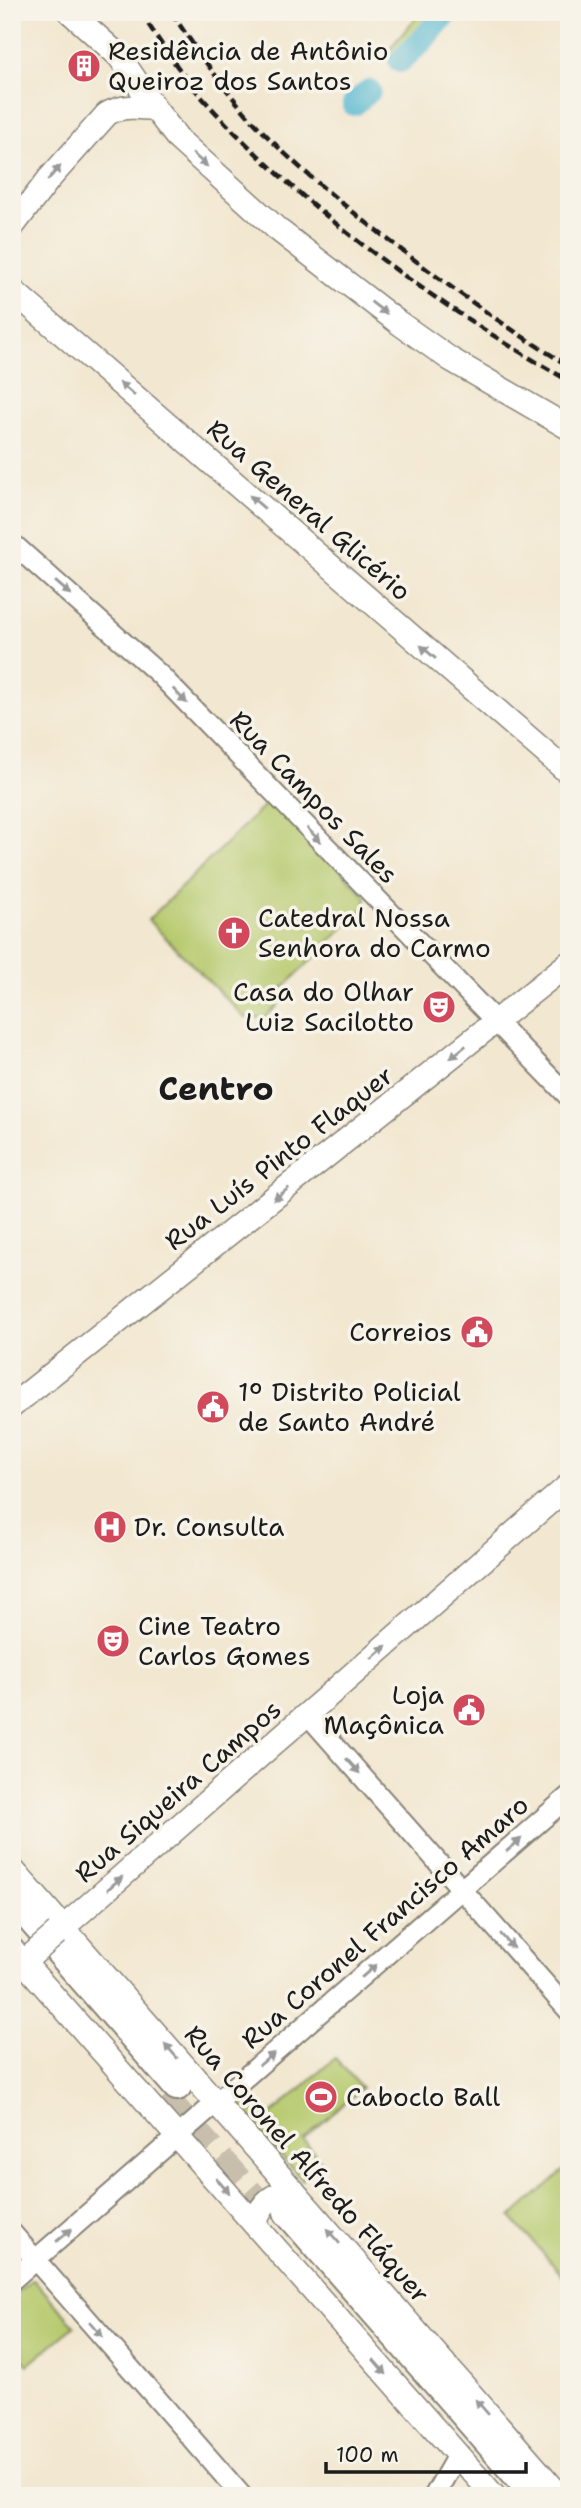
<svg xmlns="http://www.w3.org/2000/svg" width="581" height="2508" font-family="'Shantell Sans',sans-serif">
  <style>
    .green { fill: #b5c96c; stroke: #687244; stroke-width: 2 }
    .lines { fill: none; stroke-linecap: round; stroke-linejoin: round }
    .river { stroke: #53b7d1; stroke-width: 24 }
    .highway-tunnel { stroke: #c7beac; stroke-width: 28; stroke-dasharray: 28 14; stroke-linecap: butt }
    .minor-casing { stroke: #878276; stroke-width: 23 }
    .major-casing { stroke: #878276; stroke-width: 26 }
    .highway-casing { stroke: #878276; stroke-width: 32 }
    .minor { stroke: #fff; stroke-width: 19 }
    .major { stroke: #fff; stroke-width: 23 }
    .highway { stroke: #fff; stroke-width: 28 }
    .rail { stroke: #1c1c1c; stroke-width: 4.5; stroke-dasharray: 10 5; stroke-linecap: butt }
    .major-bridge-casing { stroke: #878276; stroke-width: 26; stroke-linecap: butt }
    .major-bridge { stroke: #fff; stroke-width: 23 }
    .oneway { fill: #999 }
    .labels { text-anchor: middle; stroke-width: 7; stroke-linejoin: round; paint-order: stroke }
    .poi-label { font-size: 26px; fill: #1c1c1c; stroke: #f7f3e8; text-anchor: start }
    .street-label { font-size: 26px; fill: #1c1c1c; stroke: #f7f3e8 }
    .district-label { font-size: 33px; font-weight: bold; fill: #1c1c1c; stroke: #f7f3e8 }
  </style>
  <rect width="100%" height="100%" fill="#f7f3e8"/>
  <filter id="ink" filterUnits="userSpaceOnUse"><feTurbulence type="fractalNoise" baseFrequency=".0143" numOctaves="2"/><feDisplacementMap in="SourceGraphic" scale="14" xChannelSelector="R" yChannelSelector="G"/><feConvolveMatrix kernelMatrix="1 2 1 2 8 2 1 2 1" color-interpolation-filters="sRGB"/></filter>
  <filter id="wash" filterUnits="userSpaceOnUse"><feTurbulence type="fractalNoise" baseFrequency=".00686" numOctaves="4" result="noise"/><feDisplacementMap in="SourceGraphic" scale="28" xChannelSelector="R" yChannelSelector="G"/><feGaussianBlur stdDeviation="1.57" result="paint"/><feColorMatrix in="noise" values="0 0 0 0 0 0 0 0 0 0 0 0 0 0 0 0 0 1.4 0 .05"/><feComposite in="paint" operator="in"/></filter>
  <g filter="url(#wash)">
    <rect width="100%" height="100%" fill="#f2e7d0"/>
    <g class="green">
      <polygon points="421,12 454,12 411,61 407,63 395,61 386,53"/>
      <polygon points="272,798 366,897 365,907 279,992 278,1005 265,1018 245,1018 148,920"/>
      <polygon points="335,2058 362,2088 303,2140 322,2162 302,2180 236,2106 237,2101 243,2096 265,2120"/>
      <polygon points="569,2166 569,2283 511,2217"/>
      <polygon points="31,2280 35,2281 75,2326 28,2365 12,2348 12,2327 18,2321 12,2314 12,2297"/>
    </g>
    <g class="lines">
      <g class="river">
        <polyline points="400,61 420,43 447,12"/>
        <polyline points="354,104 369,91"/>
      </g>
    </g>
  </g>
  <g filter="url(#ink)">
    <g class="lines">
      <polyline class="highway-tunnel" points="164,2097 276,2223"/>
      <defs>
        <g id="minor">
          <polyline points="12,543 159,674 569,1097"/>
          <polyline points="308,1715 569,2011"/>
          <polyline points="12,2233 242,2496"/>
          <polyline points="12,2280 569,1796"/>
          <polyline points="434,2496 457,2456"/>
        </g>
        <g id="major">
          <polyline points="70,12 119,56 155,109 179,140 277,229 399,323 450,359 569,428"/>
          <path d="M12,227L49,179L107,114C122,105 138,107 155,109"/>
          <polyline points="12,290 569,773"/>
          <polyline points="12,1406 569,963"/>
          <polyline points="12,1869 560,2496"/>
          <polyline points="57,1933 569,1485"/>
          <polyline points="12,1949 494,2496"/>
          <path d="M255,2224C260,2204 273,2193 293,2190"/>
        </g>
        <g id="highway">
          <polyline points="12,1897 177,2086"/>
          <polyline points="288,2212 536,2496"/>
        </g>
      </defs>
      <use href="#minor" class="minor-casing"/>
      <use href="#major" class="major-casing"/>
      <use href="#highway" class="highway-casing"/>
      <use href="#minor" class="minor"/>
      <use href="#major" class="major"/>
      <use href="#highway" class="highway"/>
      <g class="rail">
        <path d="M140,12C161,43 181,75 206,102C309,215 437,305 569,381"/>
        <path d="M171,12C190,40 209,68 230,94C273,149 331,195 386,238C445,284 505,327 569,366"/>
      </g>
      <defs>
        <polyline id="major-bridge" points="33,1954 57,1933"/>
      </defs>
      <use href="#major-bridge" class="major-bridge-casing"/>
      <use href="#major-bridge" class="major-bridge"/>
    </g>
    <defs><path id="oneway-solid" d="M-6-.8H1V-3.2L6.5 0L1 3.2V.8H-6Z" transform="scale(1.75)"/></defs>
    <g class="oneway">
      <use href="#oneway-solid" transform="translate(200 160) rotate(42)"/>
      <use href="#oneway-solid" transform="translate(54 173) rotate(-49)"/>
      <use href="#oneway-solid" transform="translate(379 308) rotate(37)"/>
      <use href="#oneway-solid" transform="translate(127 389) rotate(-139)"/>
      <use href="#oneway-solid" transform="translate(257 502) rotate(-139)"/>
      <use href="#oneway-solid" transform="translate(63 588) rotate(41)"/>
      <use href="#oneway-solid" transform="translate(428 652) rotate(-139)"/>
      <use href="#oneway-solid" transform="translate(180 696) rotate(46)"/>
      <use href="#oneway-solid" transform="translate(314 835) rotate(46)"/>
      <use href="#oneway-solid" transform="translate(458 1052) rotate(141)"/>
      <use href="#oneway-solid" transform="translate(281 1194) rotate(142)"/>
      <use href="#oneway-solid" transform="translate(379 1652) rotate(-41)"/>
      <use href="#oneway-solid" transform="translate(353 1766) rotate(48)"/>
      <use href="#oneway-solid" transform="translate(514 1845) rotate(-41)"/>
      <use href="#oneway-solid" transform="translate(115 1883) rotate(-41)"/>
      <use href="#oneway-solid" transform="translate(507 1941) rotate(49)"/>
      <use href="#oneway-solid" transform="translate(369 1971) rotate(-41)"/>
      <use href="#oneway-solid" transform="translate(171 2051) rotate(-131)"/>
      <use href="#oneway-solid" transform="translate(267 2059) rotate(-40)"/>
      <use href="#oneway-solid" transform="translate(223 2186) rotate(49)"/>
      <use href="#oneway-solid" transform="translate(64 2235) rotate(-41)"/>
      <use href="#oneway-solid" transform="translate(333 2236) rotate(-131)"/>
      <use href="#oneway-solid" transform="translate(96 2329) rotate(49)"/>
      <use href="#oneway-solid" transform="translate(380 2367) rotate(49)"/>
      <use href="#oneway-solid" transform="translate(482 2407) rotate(-131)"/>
    </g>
  </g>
  <defs>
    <symbol id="building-disc" viewBox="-11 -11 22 22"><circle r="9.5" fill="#d1495b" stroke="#f7f3e8"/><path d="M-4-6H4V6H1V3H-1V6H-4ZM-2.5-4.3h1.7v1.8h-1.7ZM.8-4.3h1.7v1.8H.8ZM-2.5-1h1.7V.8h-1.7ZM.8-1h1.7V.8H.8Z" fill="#fff"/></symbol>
    <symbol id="church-disc" viewBox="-11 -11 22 22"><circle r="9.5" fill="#d1495b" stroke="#f7f3e8"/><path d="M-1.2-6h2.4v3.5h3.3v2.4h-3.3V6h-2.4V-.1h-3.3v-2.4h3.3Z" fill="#fff"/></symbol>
    <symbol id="theatre-disc" viewBox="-11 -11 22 22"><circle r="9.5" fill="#d1495b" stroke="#f7f3e8"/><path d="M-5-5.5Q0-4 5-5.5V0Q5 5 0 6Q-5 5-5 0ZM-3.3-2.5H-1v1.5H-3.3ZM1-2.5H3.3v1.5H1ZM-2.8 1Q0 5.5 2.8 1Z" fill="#fff"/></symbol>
    <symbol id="civic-disc" viewBox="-11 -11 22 22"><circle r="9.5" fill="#d1495b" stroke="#f7f3e8"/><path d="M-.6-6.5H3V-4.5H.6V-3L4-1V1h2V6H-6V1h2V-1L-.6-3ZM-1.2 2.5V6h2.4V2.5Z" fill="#fff"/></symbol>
    <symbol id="hospital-disc" viewBox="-11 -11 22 22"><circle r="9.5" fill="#d1495b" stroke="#f7f3e8"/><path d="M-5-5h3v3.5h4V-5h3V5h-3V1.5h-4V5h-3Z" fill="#fff"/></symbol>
    <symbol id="stadium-disc" viewBox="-11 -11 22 22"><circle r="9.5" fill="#d1495b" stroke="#f7f3e8"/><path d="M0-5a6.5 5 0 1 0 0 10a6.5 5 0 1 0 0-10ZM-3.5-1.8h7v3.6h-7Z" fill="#fff"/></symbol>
  </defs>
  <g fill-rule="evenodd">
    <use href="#building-disc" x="65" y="47" width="38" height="38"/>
    <use href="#church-disc" x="215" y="914" width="38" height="38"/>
    <use href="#theatre-disc" x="420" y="988" width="38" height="38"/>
    <use href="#civic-disc" x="458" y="1313" width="38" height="38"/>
    <use href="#civic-disc" x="194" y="1388" width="38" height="38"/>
    <use href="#hospital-disc" x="91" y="1508" width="38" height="38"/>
    <use href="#theatre-disc" x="94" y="1622" width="38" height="38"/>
    <use href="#civic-disc" x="450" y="1691" width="38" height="38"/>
    <use href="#stadium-disc" x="302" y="2078" width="38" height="38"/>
  </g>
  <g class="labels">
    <g class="poi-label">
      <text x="108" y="60">Residência de Antônio<tspan x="108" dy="30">Queiroz dos Santos</tspan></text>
      <text x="258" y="927">Catedral Nossa<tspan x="258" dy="30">Senhora do Carmo</tspan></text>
      <text x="414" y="1001" text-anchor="end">Casa do Olhar<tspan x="414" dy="30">Luiz Sacilotto</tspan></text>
      <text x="452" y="1341" text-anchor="end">Correios</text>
      <text x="238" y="1401">1º Distrito Policial<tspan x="238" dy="30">de Santo André</tspan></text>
      <text x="134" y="1536">Dr. Consulta</text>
      <text x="138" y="1635">Cine Teatro<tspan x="138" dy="30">Carlos Gomes</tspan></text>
      <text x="444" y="1704" text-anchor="end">Loja<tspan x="444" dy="30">Maçônica</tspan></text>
      <text x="346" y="2106">Caboclo Ball</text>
    </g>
    <g class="street-label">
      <text transform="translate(309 510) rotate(41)" y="9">Rua General Glicério</text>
      <text transform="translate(314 797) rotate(46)" y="9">Rua Campos Sales</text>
      <text transform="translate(279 1158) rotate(-38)" y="9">Rua Luís Pinto Flaquer</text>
      <text transform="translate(178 1791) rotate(-41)" y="9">Rua Siqueira Campos</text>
      <text transform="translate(385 1922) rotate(-41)" y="9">Rua Coronel Francisco Amaro</text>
      <text transform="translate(307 2164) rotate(49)" y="9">Rua Coronel Alfredo Fláquer</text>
    </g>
    <g class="district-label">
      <text x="216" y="1100">Centro</text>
    </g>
  </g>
  <rect width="581" height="2508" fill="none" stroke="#f7f3e8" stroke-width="42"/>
  <path d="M326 2462v10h200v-10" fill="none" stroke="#1c1c1c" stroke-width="3.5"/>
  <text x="336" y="2462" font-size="21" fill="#1c1c1c" stroke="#f7f3e8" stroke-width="5" paint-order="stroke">100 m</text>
</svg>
